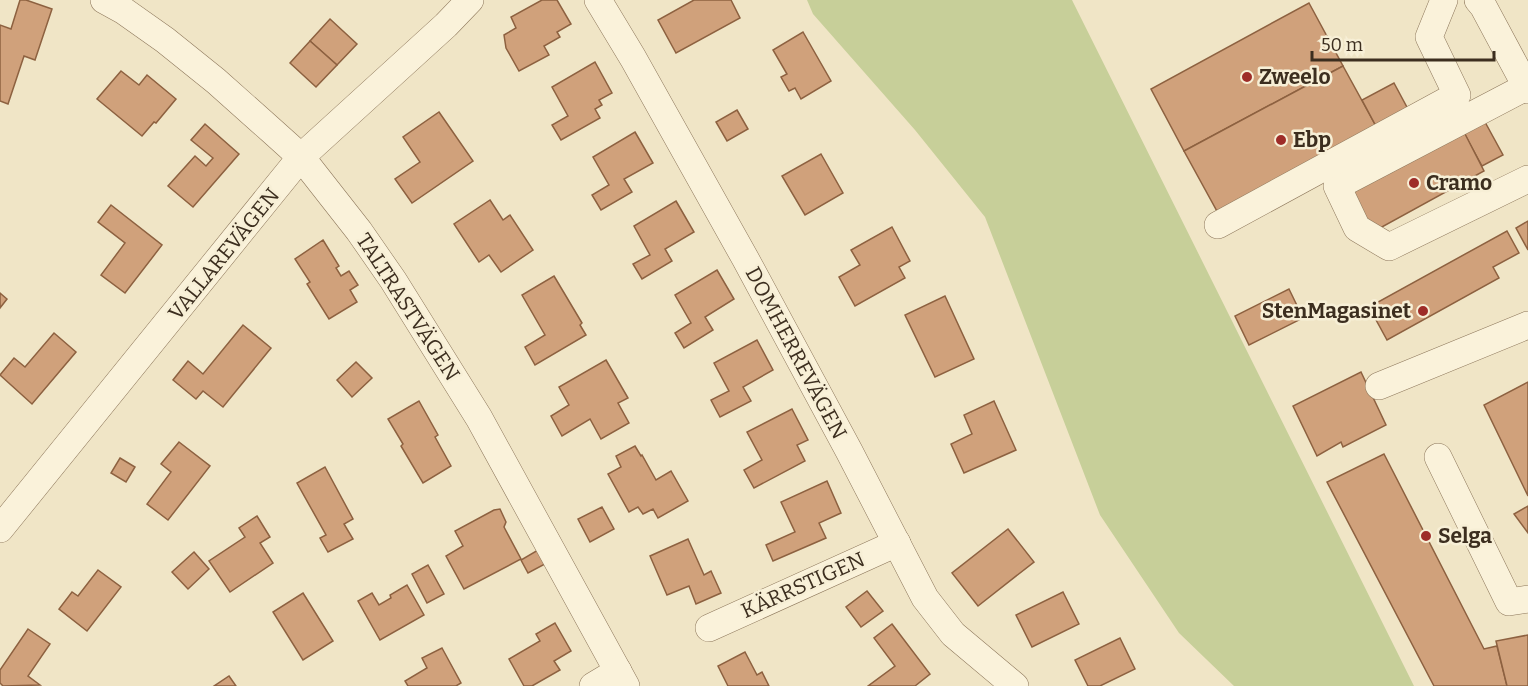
<svg xmlns="http://www.w3.org/2000/svg" width="1528" height="686" font-family="Bitter,serif">
  <style>
    .green { fill: #c7cf99 }
    .building { fill: #d0a17b; stroke: #8d6140; stroke-width: 1.5 }
    .lines { fill: none; stroke-linecap: round; stroke-linejoin: round }
    .minor-casing { stroke: #8d775b; stroke-width: 28 }
    .minor { stroke: #faf2da; stroke-width: 27 }
    .poi-dot { fill: #9e2c28; stroke: #f7efd6; stroke-width: 2 }
    .labels { text-anchor: middle; stroke-width: 5; stroke-linejoin: round; paint-order: stroke }
    .poi-label { font-size: 21px; font-weight: bold; fill: #3c2e1f; stroke: #f7efd6; text-anchor: start }
    .street-label { font-size: 21px; fill: #3c2e1f; stroke: #f7efd6 }
  </style>
  <rect width="100%" height="100%" fill="#f0e5c6"/>
  <polygon class="green" points="807,0 1072,0 1414,686 1234,686 1179,633 1100,515 985,217 915,130 813,14"/>
  <g class="building">
    <polygon points="20,0 26,0 52,9 35,60 24,56 8,104 0,101 0,25 11,29"/>
    <polygon points="542,0 557,0 571,24 557,32 560,37 544,46 549,55 519,71 506,48 504,35 516,28 511,17"/>
    <polygon points="694,0 731,0 740,18 676,53 658,20"/>
    <polygon points="1309,3 1343,66 1184,151 1151,89"/>
    <polygon points="330,19 357,44 337,65 310,41"/>
    <polygon points="803,32 831,81 801,99 795,88 789,91 781,77 787,74 773,50"/>
    <polygon points="310,41 337,65 316,87 290,63"/>
    <polygon points="595,62 612,93 599,100 602,105 595,109 600,118 561,140 552,125 568,116 552,87"/>
    <polygon points="1343,66 1377,128 1218,213 1184,151"/>
    <polygon points="121,71 139,85 147,75 176,99 156,123 154,122 142,136 97,99"/>
    <polygon points="1394,83 1409,111 1377,128 1362,100"/>
    <polygon points="737,110 748,129 727,141 716,122"/>
    <polygon points="439,112 473,161 412,203 395,179 420,162 403,137"/>
    <polygon points="1485,122 1503,155 1482,166 1464,133"/>
    <polygon points="205,124 239,154 193,207 168,186 195,156 206,166 213,158 191,140"/>
    <polygon points="1463,130 1484,171 1371,233 1348,191"/>
    <polygon points="635,132 653,163 624,179 632,192 601,210 592,195 609,185 593,157"/>
    <polygon points="821,154 843,193 805,215 782,176"/>
    <polygon points="490,200 503,220 510,215 533,250 501,272 489,255 479,262 454,224"/>
    <polygon points="676,201 694,232 665,249 672,261 642,279 633,264 650,255 634,226"/>
    <polygon points="111,205 162,245 125,293 101,275 125,243 98,222"/>
    <polygon points="1528,221 1528,250 1516,228"/>
    <polygon points="892,227 910,261 899,267 905,278 855,306 839,277 860,265 851,250"/>
    <polygon points="1507,231 1519,253 1493,267 1499,278 1387,340 1369,307"/>
    <polygon points="323,240 339,266 336,268 341,276 349,271 358,285 350,290 357,302 329,319 307,284 310,282 295,259"/>
    <polygon points="717,270 734,299 705,317 713,330 684,348 675,333 691,323 675,295"/>
    <polygon points="554,276 582,323 580,325 586,335 535,365 525,347 545,335 522,295"/>
    <polygon points="1289,289 1303,318 1249,345 1235,316"/>
    <polygon points="0,293 7,299 0,308"/>
    <polygon points="945,296 974,359 935,377 905,315"/>
    <polygon points="243,325 271,348 223,407 203,391 196,399 173,380 188,361 203,374"/>
    <polygon points="54,333 76,352 32,404 0,375 14,358 25,367"/>
    <polygon points="757,340 773,370 743,387 751,401 720,417 711,400 729,391 714,363"/>
    <polygon points="606,360 628,398 618,403 629,423 601,439 590,419 562,436 551,416 569,405 559,387"/>
    <polygon points="356,362 372,378 352,397 337,380"/>
    <polygon points="1361,372 1386,425 1343,447 1341,442 1317,456 1293,406"/>
    <polygon points="1528,382 1528,496 1484,405"/>
    <polygon points="419,401 438,435 435,437 451,466 423,483 401,446 403,444 388,419"/>
    <polygon points="994,401 1016,450 964,473 951,444 972,434 964,415"/>
    <polygon points="792,409 808,440 797,445 805,461 754,488 744,470 762,460 747,432"/>
    <polygon points="179,442 210,466 168,520 147,504 171,472 161,464"/>
    <polygon points="635,446 641,456 642,455 656,480 671,471 688,501 658,518 653,509 643,514 638,507 629,512 608,474 621,467 616,456"/>
    <polygon points="1384,454 1484,649 1497,646 1507,686 1434,686 1327,482"/>
    <polygon points="120,458 135,467 126,482 111,473"/>
    <polygon points="325,467 353,519 344,524 353,539 328,552 320,538 326,535 297,483"/>
    <polygon points="827,481 841,513 819,523 826,538 773,561 766,545 795,532 781,502"/>
    <polygon points="1528,506 1528,533 1514,514"/>
    <polygon points="602,507 614,529 590,542 578,519"/>
    <polygon points="500,509 506,522 504,527 521,559 464,589 446,556 463,546 455,531 494,510"/>
    <polygon points="257,516 270,537 260,543 273,563 230,592 209,561 245,537 239,528"/>
    <polygon points="1008,529 1034,562 978,606 952,573"/>
    <polygon points="688,539 704,575 711,571 721,593 696,604 689,586 667,595 650,556"/>
    <polygon points="538,550 545,564 528,573 521,560"/>
    <polygon points="194,552 209,569 188,589 172,572"/>
    <polygon points="428,565 444,594 427,603 412,574"/>
    <polygon points="98,570 121,587 87,631 59,609 72,592 78,596"/>
    <polygon points="407,585 424,615 380,640 358,601 372,593 379,605 391,598 390,595"/>
    <polygon points="867,591 883,611 861,627 846,607"/>
    <polygon points="1063,592 1079,624 1032,647 1016,615"/>
    <polygon points="303,593 333,641 303,660 273,612"/>
    <polygon points="555,623 571,651 554,661 560,670 532,686 524,686 509,659 540,641 536,634"/>
    <polygon points="892,624 930,674 915,686 868,686 895,666 874,638"/>
    <polygon points="28,629 50,644 28,676 40,685 3,686 0,683 0,670"/>
    <polygon points="1528,635 1528,686 1507,686 1496,641"/>
    <polygon points="1120,638 1135,669 1100,686 1088,686 1075,660"/>
    <polygon points="442,648 461,683 456,686 408,686 405,681 427,668 422,658"/>
    <polygon points="745,652 757,675 762,672 769,686 728,686 718,666"/>
    <polygon points="229,676 236,686 214,686"/>
  </g>
  <g class="lines">
    <defs>
      <g id="minor">
        <polyline points="104,0 124,11 165,40 216,81 271,130 301,157 359,231 393,280 479,418 626,686"/>
        <polyline points="598,0 633,58 745,258 849,451 925,598 953,634 1015,686"/>
        <polyline points="1478,0 1483,6 1528,90"/>
        <polyline points="1526,87 1337,186 1357,228 1389,247 1528,179"/>
        <polyline points="1218,225 1457,95 1429,37 1444,0"/>
        <polyline points="1379,386 1528,325"/>
        <polyline points="1438,457 1509,602 1528,599"/>
        <polyline points="0,529 301,157 446,25 470,0"/>
        <polyline points="709,628 897,543"/>
        <polyline points="593,686 618,671"/>
      </g>
    </defs>
    <use href="#minor" class="minor-casing"/>
    <use href="#minor" class="minor"/>
  </g>
  <g class="poi-dot">
    <circle cx="1247" cy="77" r="6"/>
    <circle cx="1281" cy="140" r="6"/>
    <circle cx="1414" cy="183" r="6"/>
    <circle cx="1423" cy="311" r="6"/>
    <circle cx="1426" cy="536" r="6"/>
  </g>
  <g class="labels">
    <g class="poi-label">
      <text x="1259" y="84">Zweelo</text>
      <text x="1293" y="147">Ebp</text>
      <text x="1426" y="190">Cramo</text>
      <text x="1411" y="318" text-anchor="end">StenMagasinet</text>
      <text x="1438" y="543">Selga</text>
    </g>
    <g class="street-label">
      <text transform="translate(224 254) rotate(-51)" y="7">VALLAREVÄGEN</text>
      <text transform="translate(408 307) rotate(57)" y="7">TALTRASTVÄGEN</text>
      <text transform="translate(796 353) rotate(62)" y="7">DOMHERREVÄGEN</text>
      <text transform="translate(803 585) rotate(-24)" y="7">KÄRRSTIGEN</text>
    </g>
  </g>
  <path d="M1312 51v9h182v-9" fill="none" stroke="#3c2e1f" stroke-width="3"/>
  <text x="1321" y="51" font-size="18" fill="#3c2e1f" stroke="#f7efd6" stroke-width="4.5" paint-order="stroke">50 m</text>
</svg>
